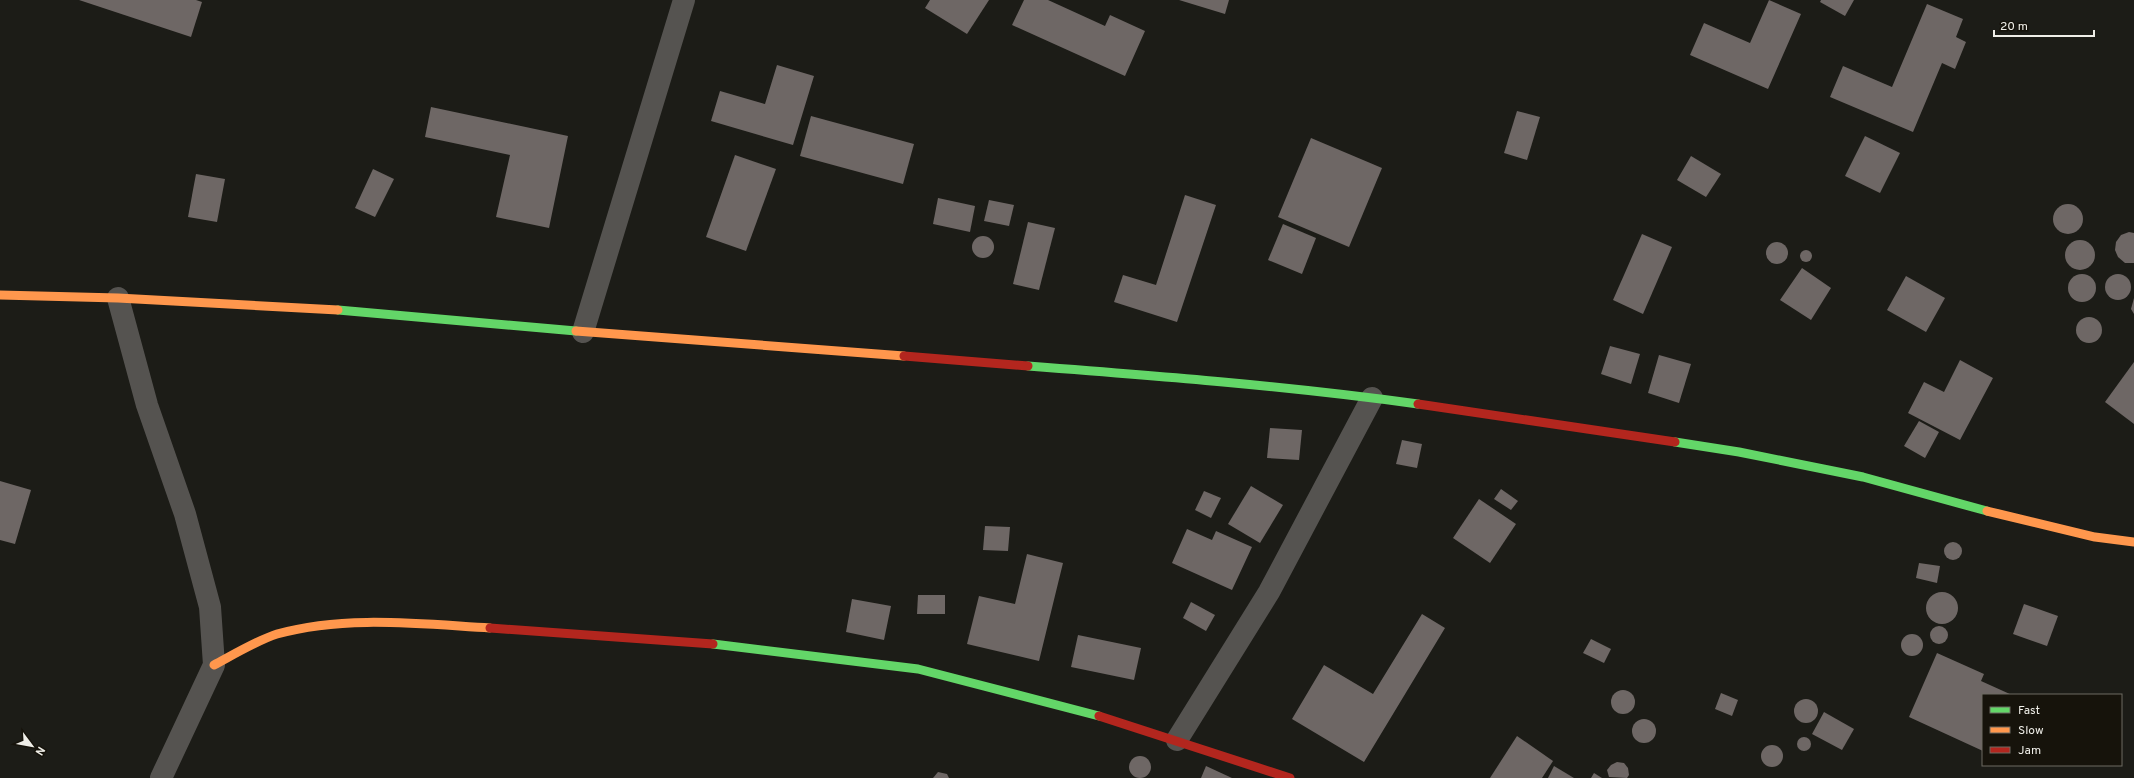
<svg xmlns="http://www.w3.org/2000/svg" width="2134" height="778" font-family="Overpass,sans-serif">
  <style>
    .building { fill: #6e6765 }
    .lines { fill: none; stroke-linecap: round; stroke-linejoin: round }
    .street { stroke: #555350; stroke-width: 22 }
    .fast { stroke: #63d668; stroke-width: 9 }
    .slow { stroke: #ff974d; stroke-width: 9 }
    .jam { stroke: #b3261e; stroke-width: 9 }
  </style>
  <rect width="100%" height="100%" fill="#1c1c17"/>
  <g class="building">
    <polygon points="79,0 196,0 202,2 191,37"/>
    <polygon points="930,0 989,0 967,34 925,8"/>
    <polygon points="1024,0 1048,0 1105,26 1110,15 1145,31 1125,76 1012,25"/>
    <polygon points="1179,0 1229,0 1225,14"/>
    <polygon points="1769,0 1801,14 1768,89 1690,55 1704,23 1750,43"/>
    <polygon points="1821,0 1854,0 1845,16 1820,2"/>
    <polygon points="1927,4 1963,19 1956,37 1966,42 1955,69 1942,63 1913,132 1830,97 1843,66 1892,87"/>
    <polygon points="777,65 814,76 793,145 711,121 720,91 765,104"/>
    <polygon points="431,107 568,136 549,228 496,217 510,155 425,137"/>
    <polygon points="1517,111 1540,117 1527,160 1504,153"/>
    <polygon points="811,116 914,144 903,184 800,156"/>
    <polygon points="1865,136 1900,153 1880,193 1845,176"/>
    <polygon points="1311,138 1382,168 1349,247 1278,217"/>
    <polygon points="735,155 776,169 746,251 706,237"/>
    <polygon points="1691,156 1721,174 1706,197 1677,180"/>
    <polygon points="373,169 394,179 375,217 355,208"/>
    <polygon points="196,174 225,179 217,222 188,217"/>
    <polygon points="1185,195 1216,205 1177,322 1114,302 1123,275 1156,285"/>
    <polygon points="938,198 975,206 970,232 933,224"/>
    <polygon points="989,200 1014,205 1009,226 984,221"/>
    <circle cx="2068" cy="219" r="15"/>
    <polygon points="1028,222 1055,228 1039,290 1013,284"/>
    <polygon points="1283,224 1316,238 1302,274 1268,260"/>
    <polygon points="2129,232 2134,233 2134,263 2125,263 2118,257 2115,250 2116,242 2121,235"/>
    <polygon points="1642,234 1672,247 1643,314 1613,300"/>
    <circle cx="983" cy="247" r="11"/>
    <circle cx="2080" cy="255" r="15"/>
    <circle cx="1777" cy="253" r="11"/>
    <circle cx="1806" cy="256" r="6"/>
    <polygon points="1802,268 1831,288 1811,320 1780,300"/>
    <circle cx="2082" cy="288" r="14"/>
    <circle cx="2118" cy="287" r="13"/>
    <polygon points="1906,276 1945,298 1926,332 1887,310"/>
    <polygon points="2134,298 2134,314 2131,309"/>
    <circle cx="2089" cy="330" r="13"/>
    <polygon points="1610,346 1640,354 1631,384 1601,374"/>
    <polygon points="1659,355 1691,364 1679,403 1648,393"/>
    <polygon points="1960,360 1993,378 1960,440 1908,413 1924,382 1944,392"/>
    <polygon points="2134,362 2134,424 2105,402"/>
    <polygon points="1919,421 1939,432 1925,458 1904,446"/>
    <polygon points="1270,428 1302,430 1299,460 1267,458"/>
    <polygon points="1402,440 1422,444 1417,468 1396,464"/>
    <polygon points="0,481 31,490 15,544 0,540"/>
    <polygon points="1251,486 1283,505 1260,543 1228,524"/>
    <polygon points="1501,489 1518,501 1511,510 1494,499"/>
    <polygon points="1204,491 1221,498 1211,518 1195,510"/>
    <polygon points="1479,499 1516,524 1490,563 1453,538"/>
    <polygon points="985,526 1010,527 1008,551 983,550"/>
    <polygon points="1187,529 1212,540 1216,531 1252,547 1232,590 1172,563"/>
    <circle cx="1953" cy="551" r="9"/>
    <polygon points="1027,554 1063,563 1039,661 967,644 979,596 1015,604"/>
    <polygon points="1919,563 1940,566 1937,583 1916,578"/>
    <circle cx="1942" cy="608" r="16"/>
    <polygon points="918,595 945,595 945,614 917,614"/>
    <polygon points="852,599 891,606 884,640 846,632"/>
    <polygon points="1191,602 1215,615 1206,631 1183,618"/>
    <polygon points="2024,604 2058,616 2047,646 2013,634"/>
    <polygon points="1422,614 1445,628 1364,762 1292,719 1324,665 1373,694"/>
    <circle cx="1939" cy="635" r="9"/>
    <circle cx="1912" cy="645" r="11"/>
    <polygon points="1078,635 1141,648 1134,680 1071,667"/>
    <polygon points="1591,639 1611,649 1604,663 1583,653"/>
    <polygon points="1937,653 1984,674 1981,681 2012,695 1983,695 1983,751 1909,717"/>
    <circle cx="1623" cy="702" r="12"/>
    <polygon points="1721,693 1738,700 1732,716 1715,709"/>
    <circle cx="1806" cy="711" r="12"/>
    <polygon points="1824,712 1854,729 1842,750 1812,734"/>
    <circle cx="1644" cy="731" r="12"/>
    <polygon points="1517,736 1553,761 1542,778 1490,778"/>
    <circle cx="1804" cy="744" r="7"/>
    <circle cx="1772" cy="756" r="11"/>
    <circle cx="1140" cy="767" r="11"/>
    <polygon points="1617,762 1624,763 1628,768 1629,775 1627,778 1609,777 1607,770 1611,765"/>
    <polygon points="1206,766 1232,778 1201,778"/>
    <polygon points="1554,766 1574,778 1548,778"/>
    <polygon points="938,772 947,774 949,778 933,778"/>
    <polygon points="1594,773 1602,778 1591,778"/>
  </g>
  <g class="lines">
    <g class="street">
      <polyline points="118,298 147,405 185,514 210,607 214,665 161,778"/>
      <polyline points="583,332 684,0"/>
      <polyline points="1177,740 1269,592 1372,398"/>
    </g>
    <g class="fast">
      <polyline points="338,310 576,331"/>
      <path d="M1028,366C1158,376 1288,386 1418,404"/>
      <polyline points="1675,442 1739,452 1863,477 1987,511"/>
      <polyline points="713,644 918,669 1099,716"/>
    </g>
    <g class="slow">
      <polyline points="0,295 118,298 338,310"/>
      <polyline points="576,331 904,356"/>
      <polyline points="1987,511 2095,537 2134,542"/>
      <path d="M214,665C231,656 260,639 277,634C345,615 420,624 490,628"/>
    </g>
    <g class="jam">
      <polyline points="904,356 1028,366"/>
      <polyline points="1418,404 1675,442"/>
      <polyline points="490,628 713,644"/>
      <polyline points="1099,716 1290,778"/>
    </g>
  </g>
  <rect x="1982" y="694" width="140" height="72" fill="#16130b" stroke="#6d6b63"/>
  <rect x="1990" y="707" width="20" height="6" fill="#63d668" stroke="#6d6b63"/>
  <text x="2018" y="714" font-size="12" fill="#efeee8">Fast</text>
  <rect x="1990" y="727" width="20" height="6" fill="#ff974d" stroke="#6d6b63"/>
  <text x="2018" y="734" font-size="12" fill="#efeee8">Slow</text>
  <rect x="1990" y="747" width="20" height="6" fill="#b3261e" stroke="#6d6b63"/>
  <text x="2018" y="754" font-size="12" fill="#efeee8">Jam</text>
  <g transform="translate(32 746) rotate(122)" stroke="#16130b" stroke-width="3" paint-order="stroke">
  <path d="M0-3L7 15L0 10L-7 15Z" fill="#efeee8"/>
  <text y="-6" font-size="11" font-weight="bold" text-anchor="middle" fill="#efeee8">N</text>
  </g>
  <path d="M1994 30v6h100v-6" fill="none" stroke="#efeee8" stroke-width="2"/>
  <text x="2000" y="30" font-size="12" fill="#efeee8" stroke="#16130b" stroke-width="3" paint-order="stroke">20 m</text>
</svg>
